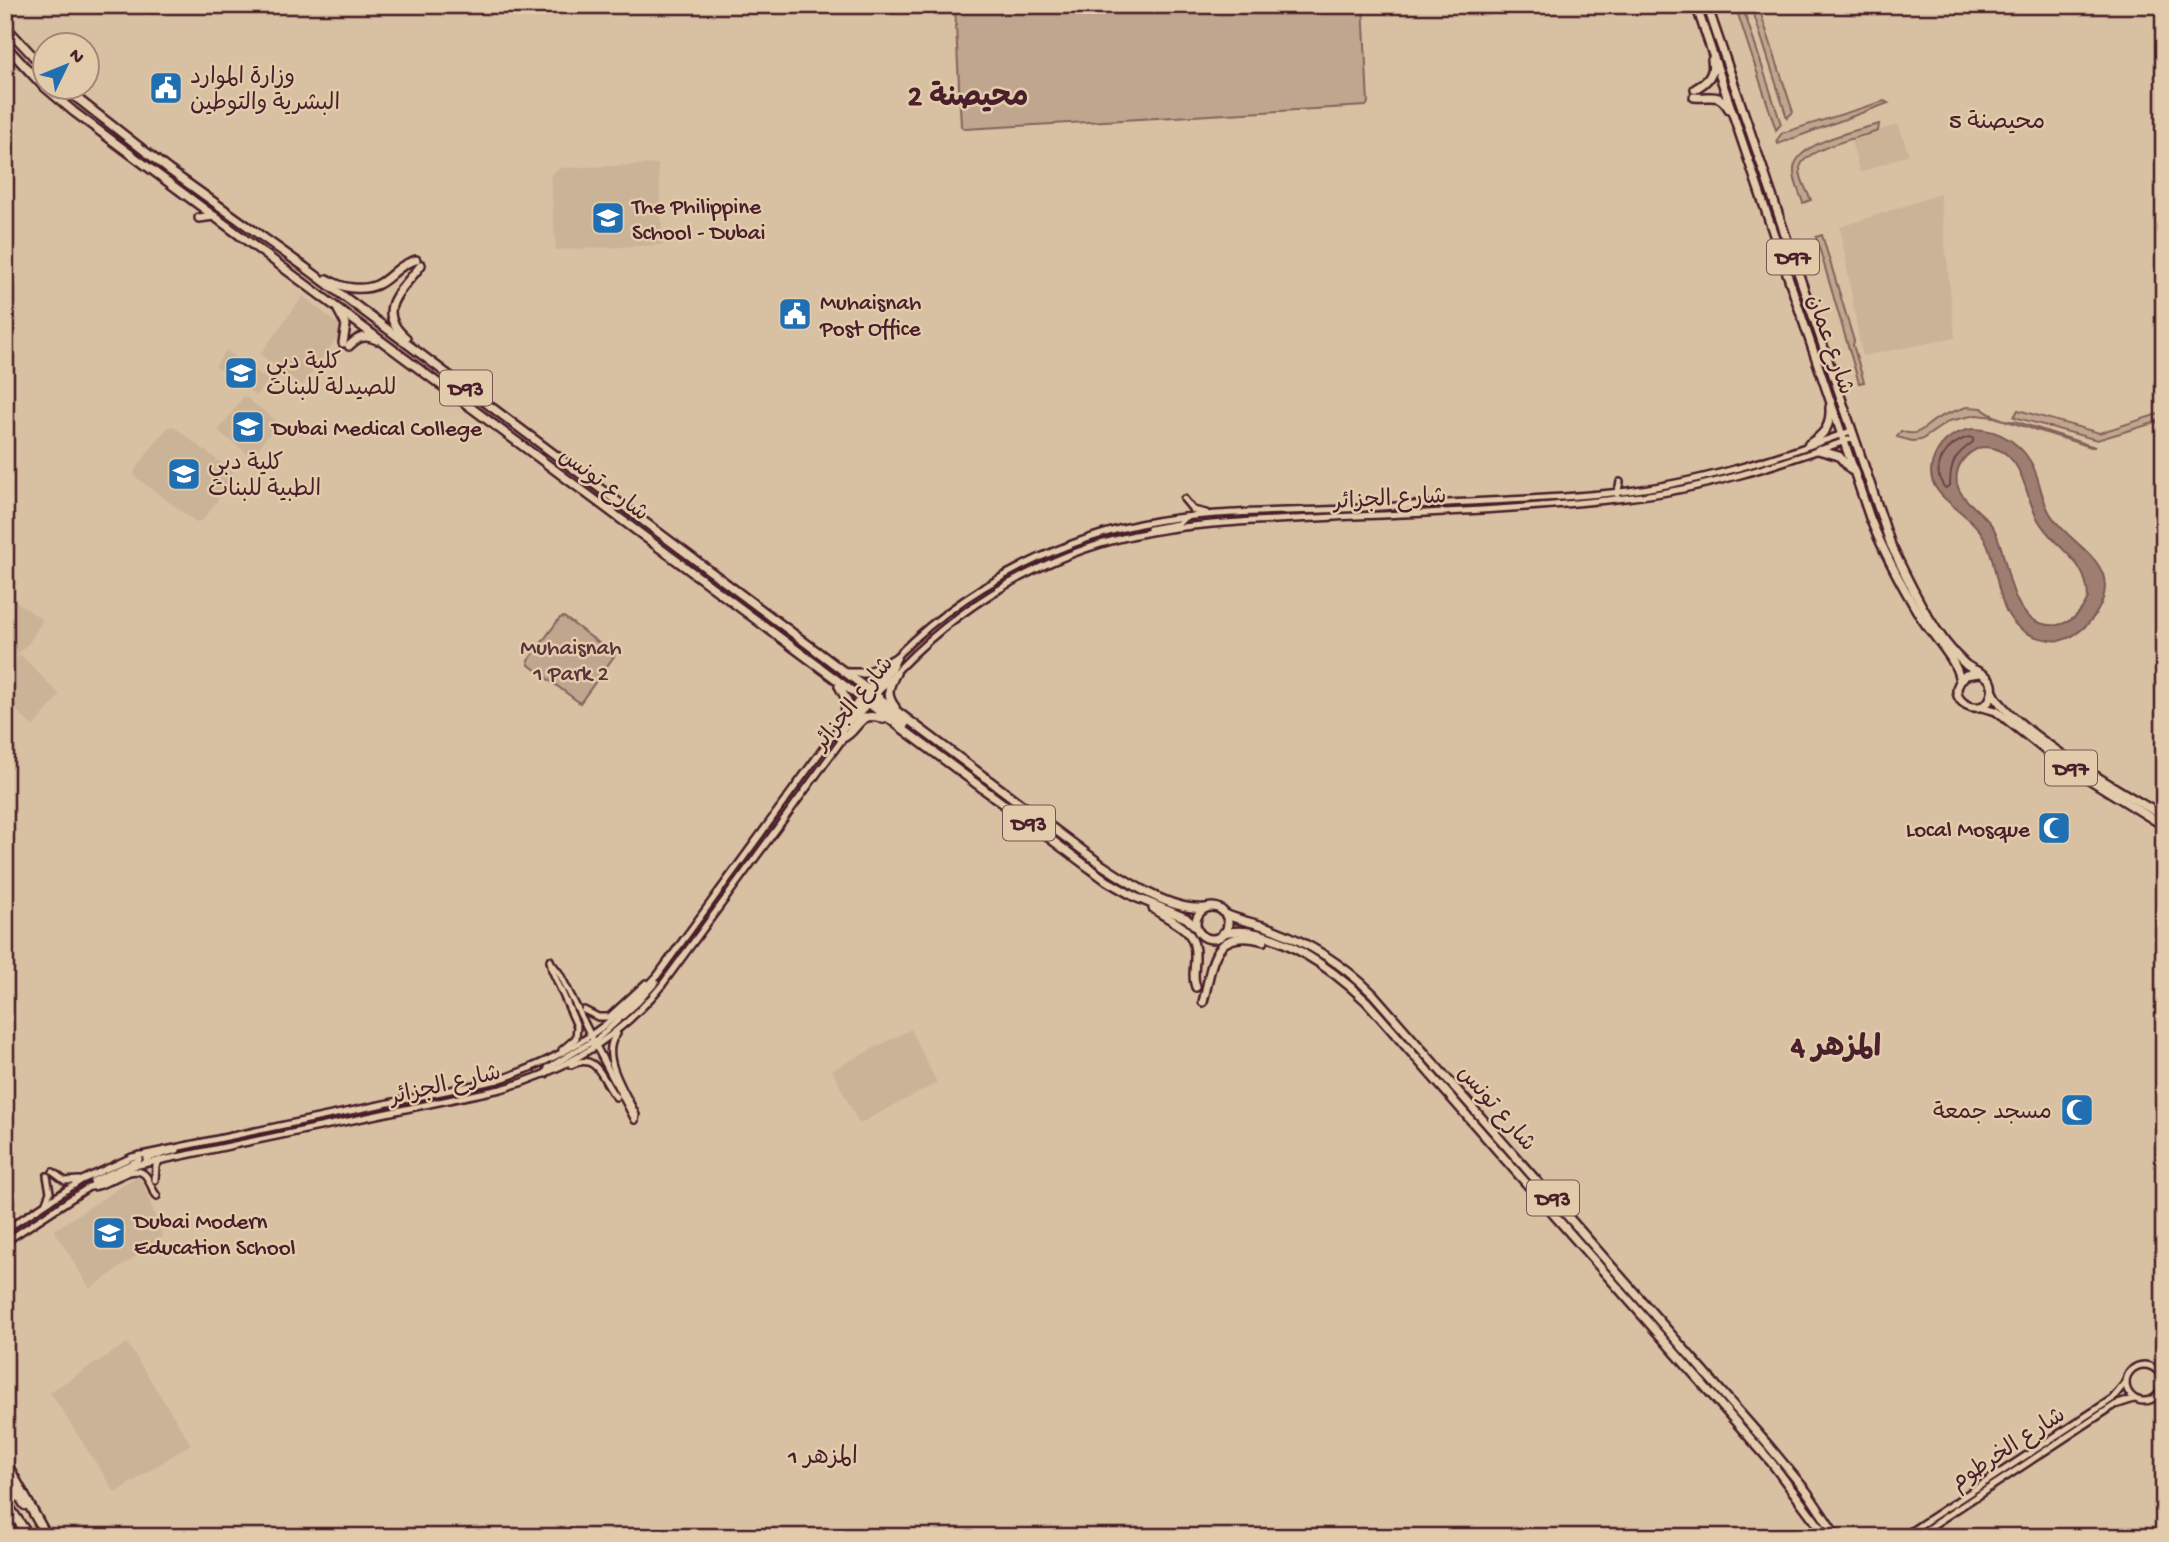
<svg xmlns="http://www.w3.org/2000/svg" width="2169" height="1542" font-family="'Gochi Hand','Playpen Sans Arabic',sans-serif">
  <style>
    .built { fill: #cbb398 }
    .green { fill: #c0a68e; stroke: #85625c; stroke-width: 2 }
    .water { fill: #9e7e71; stroke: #7c5855; stroke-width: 2; fill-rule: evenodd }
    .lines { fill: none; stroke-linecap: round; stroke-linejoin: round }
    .shore { stroke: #6c4547; stroke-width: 2 }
    .secondary-casing { stroke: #4a1f2b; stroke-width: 10 }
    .primary-casing { stroke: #4a1f2b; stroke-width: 12 }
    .trunk-casing { stroke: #4a1f2b; stroke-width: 13 }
    .motorway-casing { stroke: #4a1f2b; stroke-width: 14 }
    .secondary { stroke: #e1cbaa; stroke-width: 5 }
    .primary { stroke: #e1cbaa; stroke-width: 7 }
    .trunk { stroke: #e1cbaa; stroke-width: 8 }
    .motorway { stroke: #e1cbaa; stroke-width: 9 }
    .labels { text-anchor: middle; stroke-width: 5; stroke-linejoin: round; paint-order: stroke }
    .shield { fill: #e1cbaa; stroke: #775351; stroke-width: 2 }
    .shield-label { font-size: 21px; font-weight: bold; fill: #4a1f2b }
    .poi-label { font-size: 23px; fill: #4a1f2b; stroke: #e1cbaa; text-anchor: start }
    .street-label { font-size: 23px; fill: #4a1f2b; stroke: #e1cbaa }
    .park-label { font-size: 23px; fill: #5c333a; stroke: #e1cbaa }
    .neighbourhood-label { font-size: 24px; fill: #4a1f2b; stroke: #e1cbaa }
    .district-label { font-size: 30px; font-weight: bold; fill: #4a1f2b; stroke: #e1cbaa }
  </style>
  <rect width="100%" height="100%" fill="#d8c1a2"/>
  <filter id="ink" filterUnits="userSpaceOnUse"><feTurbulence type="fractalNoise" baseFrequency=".0143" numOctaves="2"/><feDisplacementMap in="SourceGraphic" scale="14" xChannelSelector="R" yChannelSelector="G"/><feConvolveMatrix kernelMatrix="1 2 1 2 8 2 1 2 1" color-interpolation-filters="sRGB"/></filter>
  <g filter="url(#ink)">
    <g class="built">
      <polygon points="1898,124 1909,154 1860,173 1851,141"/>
      <polygon points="658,164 663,245 556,250 550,175 560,168"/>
      <polygon points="1940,194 1955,338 1862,356 1840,227"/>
      <polygon points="303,296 344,329 302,386 260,354"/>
      <polygon points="226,350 268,380 257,396 215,366"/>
      <polygon points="244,396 278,422 252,457 218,431"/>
      <polygon points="173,426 233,472 234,477 203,520 196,522 134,476 135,470 152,447 168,427"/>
      <polygon points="5,594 43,620 29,643 5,666"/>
      <polygon points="20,654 60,695 33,727 5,699 5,668"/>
      <polygon points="911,1029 937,1083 859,1124 832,1070"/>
      <polygon points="136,1177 142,1180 163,1237 90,1289 54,1230"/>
      <polygon points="127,1343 191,1444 115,1493 50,1392"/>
    </g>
    <g class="green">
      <polygon points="955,5 1363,5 1368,103 1366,106 965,129 961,126"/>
      <polygon points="1735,5 1742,5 1781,124 1776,130"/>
      <polygon points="1751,5 1758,5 1793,112 1787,118"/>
      <polygon points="1884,101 1888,103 1778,144 1777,140 1782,133"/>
      <path d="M1879,124L1878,131C1861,137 1802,149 1800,168C1799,178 1807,191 1811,200L1803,203C1800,193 1793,180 1794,170C1794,143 1858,130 1879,124Z"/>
      <polygon points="1822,235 1854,341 1853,345 1864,382 1859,383 1816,237"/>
      <path d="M1967,407L1982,408C1987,414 2008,423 2015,421L2095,447H2091L1994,417L1976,415L1949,421L1921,440L1912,441L1897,437L1901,431C1920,439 1924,425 1940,417C1948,413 1958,410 1967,407Z"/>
      <polygon points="2018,410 2099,433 2164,412 2164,420 2097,440 2014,417"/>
      <polygon points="564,617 615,655 580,703 529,665 528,661 560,618"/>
    </g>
    <path class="water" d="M1973,429C2000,429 2025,445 2035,471C2041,486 2042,501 2051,515C2071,547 2124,563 2098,610C2091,623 2077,636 2062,640C2054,642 2044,639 2036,637C1990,622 2003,567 1982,534C1965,506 1912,493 1938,450C1946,437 1959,431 1973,429ZM1982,447C1993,447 2004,450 2011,459C2024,472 2028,501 2037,518C2055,551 2087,557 2088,598C2082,611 2073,623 2057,625C2006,629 2011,560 1994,529C1985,512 1962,503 1957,484C1954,466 1966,452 1982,447Z"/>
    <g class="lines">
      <path class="shore" d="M1969,437L1973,438V442C1955,455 1950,462 1950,486L1945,488C1928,466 1948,443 1969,437Z"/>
      <defs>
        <g id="secondary">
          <polyline points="1617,494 1620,482"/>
          <polyline points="1184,499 1193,510 1206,513"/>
          <polyline points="1150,529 1178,524 1185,517"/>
          <path d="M875,696C941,616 1034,557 1135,535C1201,521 1268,521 1335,517C1431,513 1529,509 1625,498C1703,490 1780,464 1854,438"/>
          <polyline points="550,960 552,970 577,1026 576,1038 562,1050"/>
          <polyline points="550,961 560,974 592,1038"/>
          <polyline points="584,1010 598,1017 609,1017 646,983"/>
          <path d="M617,1034C598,1054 626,1093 636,1115L635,1120"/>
          <polyline points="596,1046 635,1120"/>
          <polyline points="592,1049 595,1041 637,1003 656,982"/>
          <path d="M571,1065C599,1051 602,1082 616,1097"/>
          <polyline points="546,1074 548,1068 593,1041"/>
          <polyline points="145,1163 147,1158 177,1150"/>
          <polyline points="53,1172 65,1181 79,1180"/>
          <polyline points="155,1180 156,1166 160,1160"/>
          <polyline points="93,1181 139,1160 139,1155"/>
          <path d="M89,1187C106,1189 134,1160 146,1176C150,1182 152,1190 157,1196"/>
          <polyline points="46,1202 50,1192 47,1176"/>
          <path d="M8,1228L82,1180L132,1157L498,1080C564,1058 610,1028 657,976L857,702C924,612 1030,548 1140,524C1199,512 1261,512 1321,510C1371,508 1421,504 1470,502C1520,499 1570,498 1620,492C1699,483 1777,458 1851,431"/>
          <path d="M5,1242L89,1187L134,1166L501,1089C565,1071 620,1037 662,985L869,703"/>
          <circle cx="2144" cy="1383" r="18"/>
          <polyline points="1902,1537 2112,1399 2126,1382"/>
          <polyline points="1915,1537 2115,1405 2134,1399"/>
        </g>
        <g id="primary">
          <path d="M1696,5L1870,518C1884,553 1901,584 1920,616C1933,637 1956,657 1960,681"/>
          <path d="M1707,5L1891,545C1910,584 1933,635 1965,664C1972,670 1982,672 1988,678C1992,682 1993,688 1992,693C1987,723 1937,700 1966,675L1979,673"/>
          <polyline points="6,27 46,70"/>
          <polyline points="5,45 41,84 74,112 1107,881 1135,897 1186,918 1197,928"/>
          <path d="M64,88L169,170L306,268L1102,865C1129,883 1173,912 1206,908"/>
          <path d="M1695,89C1707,82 1715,75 1712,60"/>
          <path d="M1694,97C1712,99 1718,91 1729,109"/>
          <polyline points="199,218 214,216"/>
          <path d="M327,279C335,284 342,287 353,288C389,291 388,268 416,260"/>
          <polyline points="338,310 346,325 343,343"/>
          <path d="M406,338C372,309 404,289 421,265"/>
          <path d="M349,346C358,337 365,334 377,340"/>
          <path d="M1809,444C1825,434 1831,426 1830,407"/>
          <polyline points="1818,450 1839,456 1851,470"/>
          <polyline points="848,673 867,673 896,658"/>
          <polyline points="839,686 847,701 843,722"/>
          <path d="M1993,692C2009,729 2126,794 2164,817"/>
          <polyline points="866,696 905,724"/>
          <path d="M895,707C885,694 889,686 896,673"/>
          <polyline points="1982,707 1996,711 2055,758 2164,826"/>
          <polyline points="841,739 842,729 892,667 896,658"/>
          <path d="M841,739C860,732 857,709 883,719"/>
          <circle cx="1212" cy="923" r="16"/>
          <path d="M1153,908C1173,924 1197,926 1195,958C1195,968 1192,978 1196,987"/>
          <path d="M1225,914C1240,921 1256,923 1272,929C1309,943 1344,965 1373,994L1769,1446L1807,1492L1837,1537"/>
          <path d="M1223,933C1270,921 1336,972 1367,1002L1771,1462L1827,1537"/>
          <path d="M1203,1002C1213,965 1211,926 1264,941"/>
        </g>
        <g id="trunk">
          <polyline points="5,1229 10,1226"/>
          <polyline points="5,1461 47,1537"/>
          <polyline points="5,1475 25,1505"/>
          <polyline points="5,1501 29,1537"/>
        </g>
        <polyline id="motorway" points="5,24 8,29"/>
      </defs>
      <use href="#secondary" class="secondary-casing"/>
      <use href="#primary" class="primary-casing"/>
      <use href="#trunk" class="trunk-casing"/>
      <use href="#motorway" class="motorway-casing"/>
      <use href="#secondary" class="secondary"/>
      <use href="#primary" class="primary"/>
      <use href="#trunk" class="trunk"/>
      <use href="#motorway" class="motorway"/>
    </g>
  </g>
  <defs>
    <symbol id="civic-square" viewBox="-11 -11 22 22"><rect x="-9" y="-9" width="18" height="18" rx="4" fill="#1f6fb2" stroke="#e1cbaa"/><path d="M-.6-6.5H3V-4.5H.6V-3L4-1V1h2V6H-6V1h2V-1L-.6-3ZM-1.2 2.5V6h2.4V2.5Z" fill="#fff"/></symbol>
    <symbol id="school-square" viewBox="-11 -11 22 22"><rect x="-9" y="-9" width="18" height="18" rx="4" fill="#1f6fb2" stroke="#e1cbaa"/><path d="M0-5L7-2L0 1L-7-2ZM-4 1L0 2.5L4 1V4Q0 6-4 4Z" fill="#fff"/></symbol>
    <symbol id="university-square" viewBox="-11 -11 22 22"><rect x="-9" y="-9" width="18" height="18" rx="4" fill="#1f6fb2" stroke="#e1cbaa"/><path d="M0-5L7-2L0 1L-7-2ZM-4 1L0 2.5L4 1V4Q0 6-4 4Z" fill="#fff"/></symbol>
    <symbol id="mosque-square" viewBox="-11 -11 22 22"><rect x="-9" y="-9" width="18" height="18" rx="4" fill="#1f6fb2" stroke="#e1cbaa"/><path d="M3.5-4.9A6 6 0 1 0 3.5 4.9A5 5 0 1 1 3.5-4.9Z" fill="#fff"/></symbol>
  </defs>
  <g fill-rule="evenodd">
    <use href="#civic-square" x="147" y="69" width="38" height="38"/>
    <use href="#school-square" x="589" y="199" width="38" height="38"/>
    <use href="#civic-square" x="776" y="295" width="38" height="38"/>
    <use href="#university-square" x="222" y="354" width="38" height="38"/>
    <use href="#university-square" x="229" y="408" width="38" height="38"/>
    <use href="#university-square" x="165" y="455" width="38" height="38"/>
    <use href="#mosque-square" x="2035" y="809" width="38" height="38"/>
    <use href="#mosque-square" x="2058" y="1091" width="38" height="38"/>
    <use href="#school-square" x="90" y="1214" width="38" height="38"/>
  </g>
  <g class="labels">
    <g class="shield">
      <rect x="1767" y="239.5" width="52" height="35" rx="5"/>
      <rect x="440" y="370.5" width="52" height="35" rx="5"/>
      <rect x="2045" y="750.5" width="52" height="35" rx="5"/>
      <rect x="1003" y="805.5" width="52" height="35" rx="5"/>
      <rect x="1527" y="1180.5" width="52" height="35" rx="5"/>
    </g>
    <g class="shield-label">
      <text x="1793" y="264">D97</text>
      <text x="466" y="395">D93</text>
      <text x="2071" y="775">D97</text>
      <text x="1029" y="830">D93</text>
      <text x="1553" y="1205">D93</text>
    </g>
    <g class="poi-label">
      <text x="190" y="83">وزارة الموارد<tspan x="190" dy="26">البشرية والتوطين</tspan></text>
      <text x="632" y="213">The Philippine<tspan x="632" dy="26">School - Dubai</tspan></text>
      <text x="820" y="309">Muhaisnah<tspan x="820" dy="26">Post Office</tspan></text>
      <text x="266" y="368">كلية دبي<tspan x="266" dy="26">للصيدلة للبنات</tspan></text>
      <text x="272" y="435">Dubai Medical College</text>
      <text x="208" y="469">كلية دبي<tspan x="208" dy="26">الطبية للبنات</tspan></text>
      <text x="2030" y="836" text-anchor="end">Local Mosque</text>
      <text x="2052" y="1118" text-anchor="end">مسجد جمعة</text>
      <text x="134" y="1228">Dubai Modern<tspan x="134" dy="26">Education School</tspan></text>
    </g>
    <g class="street-label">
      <text transform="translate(1832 344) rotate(71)" y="8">شارع عمان</text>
      <text transform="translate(605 483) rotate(37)" y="8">شارع تونس</text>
      <text transform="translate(1390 497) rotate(-3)" y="8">شارع الجزائر</text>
      <text transform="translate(852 702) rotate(-51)" y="8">شارع الجزائر</text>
      <text transform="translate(445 1083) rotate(-13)" y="8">شارع الجزائر</text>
      <text transform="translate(1498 1107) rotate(49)" y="8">شارع تونس</text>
      <text transform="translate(2007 1447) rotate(-33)" y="8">شارع الخرطوم</text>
    </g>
    <g class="park-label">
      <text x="571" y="654">Muhaisnah<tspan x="571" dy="26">1 Park 2</tspan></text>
    </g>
    <g class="neighbourhood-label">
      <text x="1997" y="128">محيصنة 5</text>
      <text x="823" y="1463">المزهر 1</text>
    </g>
    <g class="district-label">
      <text x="968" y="105">محيصنة 2</text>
      <text x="1836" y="1055">المزهر 4</text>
    </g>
  </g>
  <rect width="2169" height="1542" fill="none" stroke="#e1cbaa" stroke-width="28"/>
  <rect x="14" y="14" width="2141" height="1514" fill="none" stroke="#4a1f2b" stroke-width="2.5" filter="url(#ink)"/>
  <g transform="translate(66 66) rotate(47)"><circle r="33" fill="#e1cbaa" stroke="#a58677" stroke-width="2"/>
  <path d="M0-5L12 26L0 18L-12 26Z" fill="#1f6fb2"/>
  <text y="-10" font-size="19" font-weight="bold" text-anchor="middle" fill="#4a1f2b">N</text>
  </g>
</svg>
